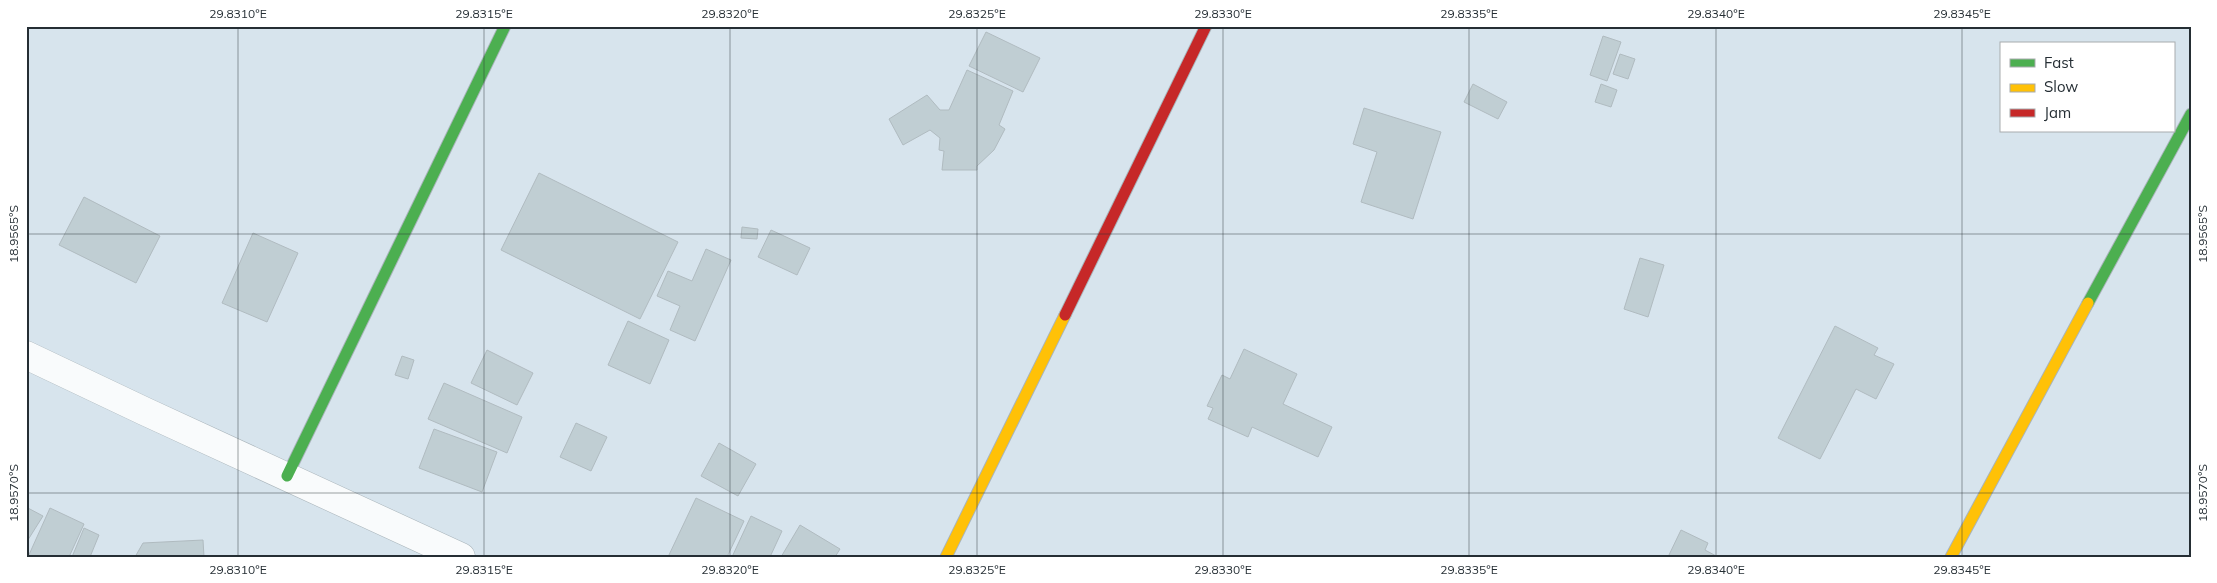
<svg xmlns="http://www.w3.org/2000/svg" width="2217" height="583" font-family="Mulish,sans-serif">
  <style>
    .building { fill: #c0ced3; stroke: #b0bbc0 }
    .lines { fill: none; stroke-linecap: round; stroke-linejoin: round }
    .street-casing { stroke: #a9b4ba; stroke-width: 29 }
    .fast-casing { stroke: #a9b4ba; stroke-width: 13 }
    .slow-casing { stroke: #a9b4ba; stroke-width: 13 }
    .jam-casing { stroke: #a9b4ba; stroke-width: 13 }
    .street { stroke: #f9fbfc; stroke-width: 28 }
    .fast { stroke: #4caf50; stroke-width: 11 }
    .slow { stroke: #ffc107; stroke-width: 11 }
    .jam { stroke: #c62828; stroke-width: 11 }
    .ticks { fill: none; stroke: #252e34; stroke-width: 1; stroke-opacity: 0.45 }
    .neatline { fill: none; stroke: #252e34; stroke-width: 2 }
    .ticks-label { font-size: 12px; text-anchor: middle; fill: #252e34 }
  </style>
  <rect width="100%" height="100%" fill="#d7e4ed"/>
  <g class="building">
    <polygon points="986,32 1040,58 1023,92 969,66"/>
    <polygon points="1603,36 1621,42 1607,81 1590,75"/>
    <polygon points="1620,54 1635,59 1628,79 1613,74"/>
    <polygon points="967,70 1013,91 999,125 1005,129 994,150 977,166 977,170 942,170 944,151 939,150 940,138 930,130 903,145 889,119 927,95 940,110 949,110"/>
    <polygon points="1473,84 1507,102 1498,119 1464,102"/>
    <polygon points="1601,84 1617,90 1611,107 1595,102"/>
    <polygon points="1364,108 1441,132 1413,219 1361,202 1377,152 1353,144"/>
    <polygon points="539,173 678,242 640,319 501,250"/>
    <polygon points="84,197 160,236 136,283 59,245"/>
    <polygon points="742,227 758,229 757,239 741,238"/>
    <polygon points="771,230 810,248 797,275 758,257"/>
    <polygon points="253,233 298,253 267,322 222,303"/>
    <polygon points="706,249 731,260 695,341 670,330 680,306 657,296 668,271 692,281"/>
    <polygon points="1640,258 1664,265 1648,317 1624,309"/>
    <polygon points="628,321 669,340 650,384 608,365"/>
    <polygon points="1835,326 1878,348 1874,355 1894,364 1876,399 1856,389 1820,459 1778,438"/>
    <polygon points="1244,349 1297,374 1283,404 1332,427 1318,457 1252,427 1248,437 1208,419 1213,408 1207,406 1222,375 1230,379"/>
    <polygon points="487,350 533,373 517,405 471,383"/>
    <polygon points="402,356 414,360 408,379 395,375"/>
    <polygon points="444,383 522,417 507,453 428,419"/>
    <polygon points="576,423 607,437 591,471 560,457"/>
    <polygon points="434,429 497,452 482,492 419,468"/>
    <polygon points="719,443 756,464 738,496 701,476"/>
    <polygon points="696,498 744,521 727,557 668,557"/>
    <polygon points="26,507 43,516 26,543"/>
    <polygon points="50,508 84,524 69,557 28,557"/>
    <polygon points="751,516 782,531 770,557 732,557"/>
    <polygon points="800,525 840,549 835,557 781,557"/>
    <polygon points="84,528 99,535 90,557 72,557"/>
    <polygon points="1681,530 1708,543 1705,550 1718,557 1668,557"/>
    <polygon points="203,540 204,557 135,557 143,543"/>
  </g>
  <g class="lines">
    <defs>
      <polyline id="street" points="26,355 144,411 461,557"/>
      <g id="fast">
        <polyline points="2088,303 2191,114"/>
        <polyline points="287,476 505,26"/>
      </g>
      <g id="slow">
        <polyline points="946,557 1065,315"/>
        <polyline points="1951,557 2088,303"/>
      </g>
      <polyline id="jam" points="1065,315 1206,26"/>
    </defs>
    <use href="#street" class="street-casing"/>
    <use href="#fast" class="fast-casing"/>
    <use href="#slow" class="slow-casing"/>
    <use href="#jam" class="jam-casing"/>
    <use href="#street" class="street"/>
    <use href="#fast" class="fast"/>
    <use href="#slow" class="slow"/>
    <use href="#jam" class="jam"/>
  </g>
  <path class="ticks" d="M238,26V557M484,26V557M730,26V557M977,26V557M1223,26V557M1469,26V557M1716,26V557M1962,26V557M26,234H2191M26,493H2191"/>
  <rect width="2217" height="583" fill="none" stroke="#ffffff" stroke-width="55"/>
  <rect x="2000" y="42" width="175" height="90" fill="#ffffff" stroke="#a8abae"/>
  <rect x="2010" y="59" width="25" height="8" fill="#4caf50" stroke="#a8abae"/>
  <text x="2044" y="68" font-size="15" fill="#252e34">Fast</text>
  <rect x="2010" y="84" width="25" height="8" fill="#ffc107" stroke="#a8abae"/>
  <text x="2044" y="92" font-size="15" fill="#252e34">Slow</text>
  <rect x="2010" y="109" width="25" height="8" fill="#c62828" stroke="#a8abae"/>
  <text x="2044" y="118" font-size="15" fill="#252e34">Jam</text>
  <rect x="28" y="28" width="2162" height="528" class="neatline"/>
  <g class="ticks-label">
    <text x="238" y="18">29.8310°E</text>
    <text x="484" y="18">29.8315°E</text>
    <text x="730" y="18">29.8320°E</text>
    <text x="977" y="18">29.8325°E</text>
    <text x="1223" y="18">29.8330°E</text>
    <text x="1469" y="18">29.8335°E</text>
    <text x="1716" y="18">29.8340°E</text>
    <text x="1962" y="18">29.8345°E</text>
    <text transform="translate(14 234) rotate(-90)" y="4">18.9565°S</text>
    <text transform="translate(2203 234) rotate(-90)" y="4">18.9565°S</text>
    <text transform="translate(14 493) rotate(-90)" y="4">18.9570°S</text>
    <text transform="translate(2203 493) rotate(-90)" y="4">18.9570°S</text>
    <text x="238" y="574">29.8310°E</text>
    <text x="484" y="574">29.8315°E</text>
    <text x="730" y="574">29.8320°E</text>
    <text x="977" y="574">29.8325°E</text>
    <text x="1223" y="574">29.8330°E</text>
    <text x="1469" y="574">29.8335°E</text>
    <text x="1716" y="574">29.8340°E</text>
    <text x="1962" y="574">29.8345°E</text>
  </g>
</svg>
